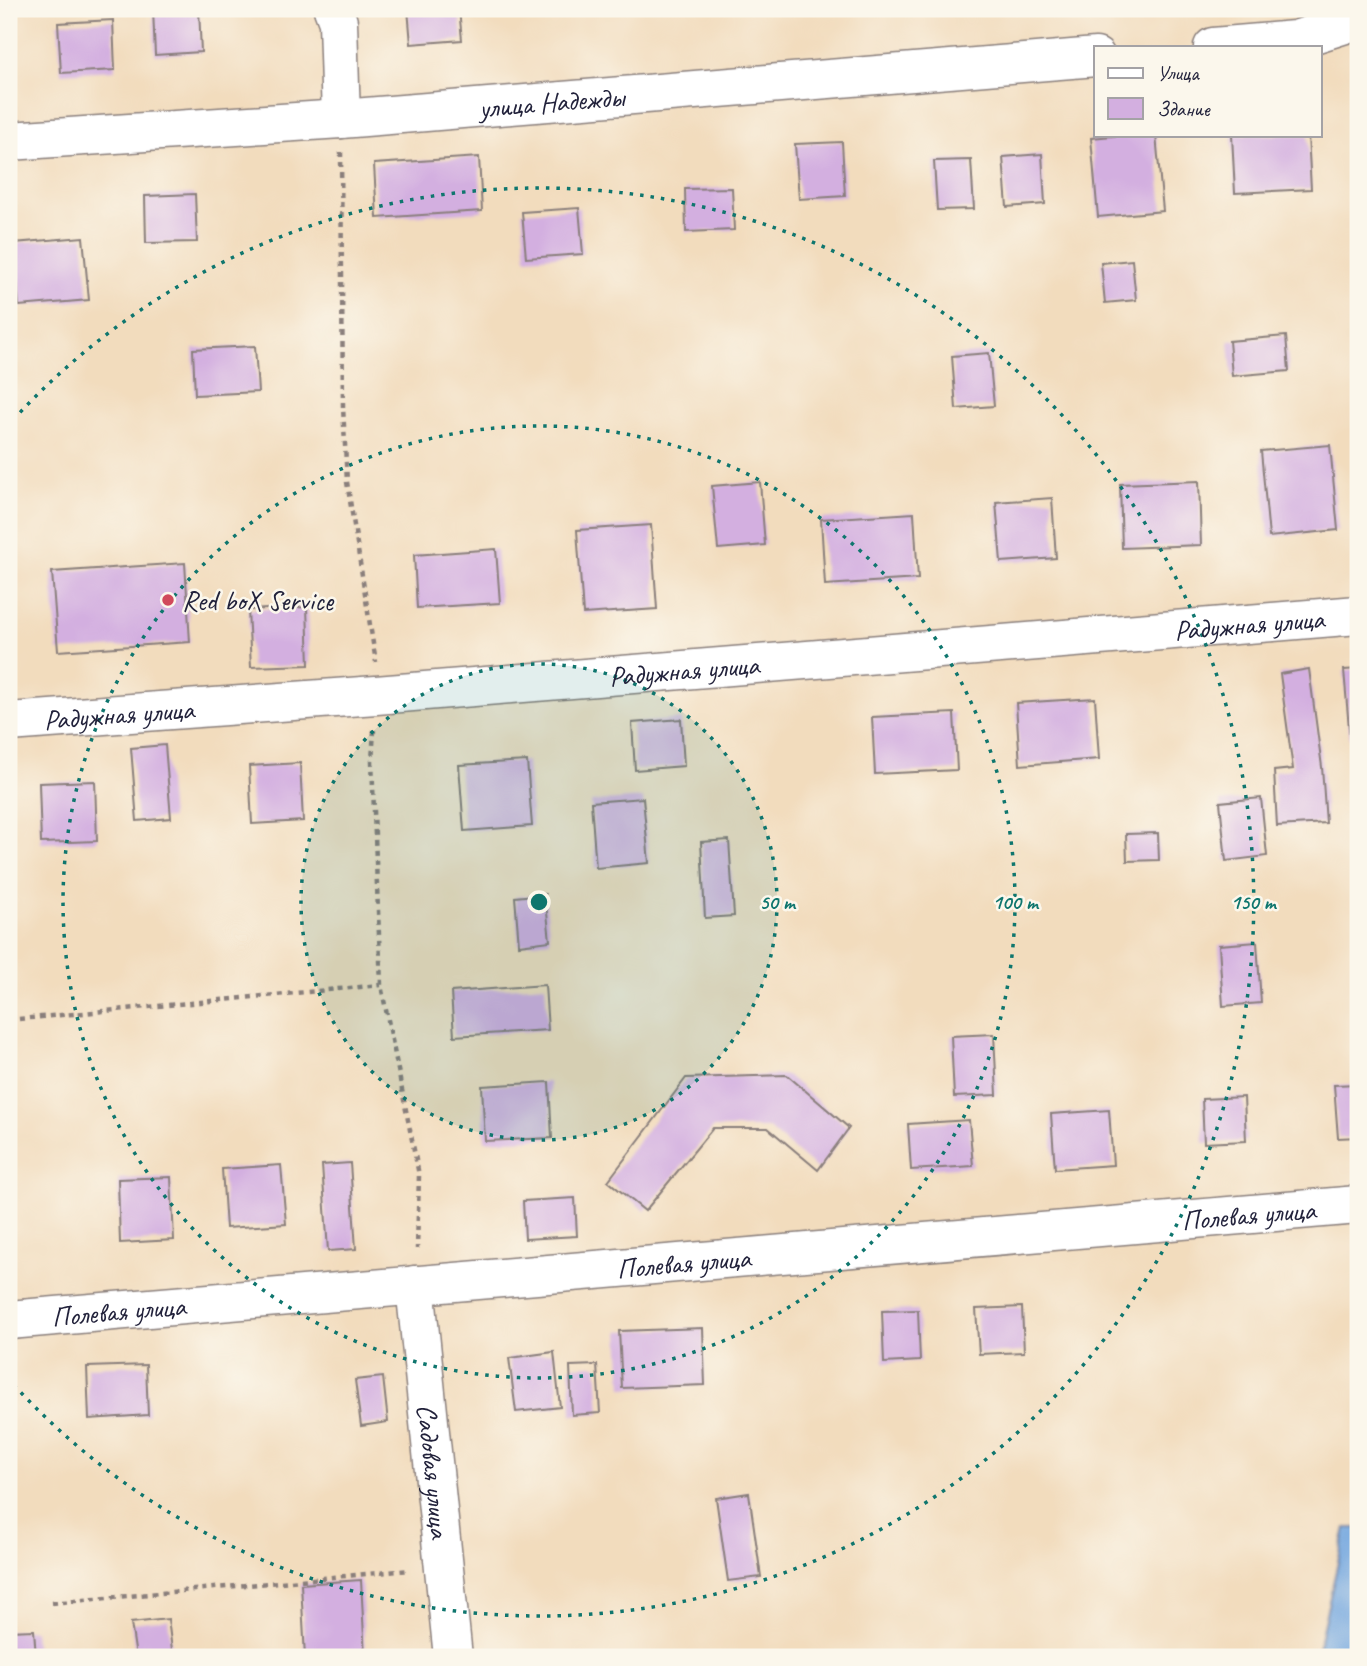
<svg xmlns="http://www.w3.org/2000/svg" width="1367" height="1666" font-family="Caveat,sans-serif">
  <style>
    .water { fill: #72a6df; stroke: #4a648d; stroke-width: 2 }
    .building { fill: #d3afe0 }
    .lines { fill: none; stroke-linecap: round; stroke-linejoin: round }
    .minor-casing { stroke: #8a7f7c; stroke-width: 41 }
    .path { stroke: #8a7f7c; stroke-width: 4.5; stroke-dasharray: 5 5; stroke-linecap: butt }
    .minor { stroke: #fff; stroke-width: 38 }
    .ring { fill: none; stroke: #0f766e; stroke-width: 3.5; stroke-dasharray: 3.5 7 }
    .poi-dot { fill: #d1495b; stroke: #fbf7ec; stroke-width: 2.5 }
    .labels { text-anchor: middle; stroke-width: 5; stroke-linejoin: round; paint-order: stroke }
    .street-label { font-size: 28px; fill: #22223b; stroke: #fbf7ec }
    .poi-label { font-size: 28px; fill: #22223b; stroke: #fbf7ec; text-anchor: start }
    .centre { fill: #0f766e; stroke: #fbf7ec; stroke-width: 3.5 }
    .ring-label { font-size: 21px; text-anchor: middle; font-weight: bold; fill: #0f766e; stroke: #fbf7ec; stroke-width: 5; stroke-linejoin: round; paint-order: stroke }
  </style>
  <rect width="100%" height="100%" fill="#fbf7ec"/>
  <filter id="ink" filterUnits="userSpaceOnUse"><feTurbulence type="fractalNoise" baseFrequency=".0143" numOctaves="2"/><feDisplacementMap in="SourceGraphic" scale="14" xChannelSelector="R" yChannelSelector="G"/><feConvolveMatrix kernelMatrix="1 2 1 2 8 2 1 2 1" color-interpolation-filters="sRGB"/></filter>
  <filter id="wash" filterUnits="userSpaceOnUse"><feTurbulence type="fractalNoise" baseFrequency=".00686" numOctaves="4" result="noise"/><feDisplacementMap in="SourceGraphic" scale="28" xChannelSelector="R" yChannelSelector="G"/><feGaussianBlur stdDeviation="1.57" result="paint"/><feColorMatrix in="noise" values="0 0 0 0 0 0 0 0 0 0 0 0 0 0 0 0 0 1.4 0 .05"/><feComposite in="paint" operator="in"/></filter>
  <g filter="url(#wash)">
    <rect width="100%" height="100%" fill="#f2dcbd"/>
    <polygon class="water" points="1346,1528 1358,1528 1358,1657 1316,1657"/>
    <g id="blocks">
      <g class="building">
        <polygon points="153,9 199,9 201,52 155,55"/>
        <polygon points="408,9 459,9 462,40 411,44"/>
        <polygon points="113,20 115,70 61,73 58,23"/>
        <polygon points="1124,135 1156,135 1163,211 1098,217 1091,138"/>
        <polygon points="1232,135 1308,135 1311,189 1235,193"/>
        <polygon points="842,142 845,196 799,199 795,144"/>
        <polygon points="1042,154 1045,204 1007,207 1003,157"/>
        <polygon points="479,157 482,211 377,218 374,164"/>
        <polygon points="971,160 974,209 937,210 934,161"/>
        <polygon points="732,188 734,230 686,232 685,189"/>
        <polygon points="195,194 197,242 146,243 145,196"/>
        <polygon points="579,208 583,254 526,258 522,212"/>
        <polygon points="83,237 89,300 19,306 14,243"/>
        <polygon points="1132,260 1136,300 1105,303 1101,263"/>
        <polygon points="1286,336 1289,371 1232,376 1229,341"/>
        <polygon points="255,346 258,392 195,395 193,349"/>
        <polygon points="989,353 994,406 956,409 952,356"/>
        <polygon points="1330,445 1338,530 1269,537 1261,451"/>
        <polygon points="1199,481 1201,545 1122,548 1120,484"/>
        <polygon points="760,482 765,545 718,549 712,486"/>
        <polygon points="1052,498 1056,558 1001,562 996,502"/>
        <polygon points="914,513 918,579 825,585 821,519"/>
        <polygon points="651,525 657,609 583,614 577,530"/>
        <polygon points="496,549 500,603 417,608 414,555"/>
        <polygon points="185,563 190,642 58,651 52,572"/>
        <polygon points="307,607 309,665 251,667 248,610"/>
        <polygon points="1309,669 1322,767 1326,823 1277,826 1274,771 1293,769 1280,674"/>
        <polygon points="1358,669 1358,740 1350,740 1344,670"/>
        <polygon points="1095,698 1099,759 1020,765 1016,703"/>
        <polygon points="954,713 957,770 875,774 872,717"/>
        <polygon points="681,719 684,766 635,770 632,723"/>
        <polygon points="165,745 171,818 137,821 131,748"/>
        <polygon points="527,761 532,826 464,831 459,765"/>
        <polygon points="300,763 303,821 252,824 249,766"/>
        <polygon points="95,781 97,841 41,843 39,783"/>
        <polygon points="643,798 649,863 596,868 591,802"/>
        <polygon points="1261,798 1267,856 1226,861 1220,802"/>
        <polygon points="1158,833 1159,860 1127,861 1126,834"/>
        <polygon points="729,840 734,916 705,918 701,842"/>
        <polygon points="545,894 550,941 519,945 515,897"/>
        <polygon points="1257,942 1261,1003 1223,1006 1219,945"/>
        <polygon points="545,985 548,1030 454,1036 451,992"/>
        <polygon points="994,1034 997,1095 954,1097 951,1036"/>
        <polygon points="787,1075 849,1128 818,1170 768,1128 713,1128 645,1211 608,1181 686,1078"/>
        <polygon points="549,1082 552,1138 485,1141 482,1086"/>
        <polygon points="1358,1084 1358,1137 1338,1138 1334,1085"/>
        <polygon points="1244,1097 1246,1141 1204,1143 1202,1099"/>
        <polygon points="1109,1110 1113,1165 1055,1169 1051,1114"/>
        <polygon points="969,1120 973,1166 911,1170 908,1124"/>
        <polygon points="350,1163 356,1249 328,1251 322,1165"/>
        <polygon points="281,1165 286,1224 226,1228 222,1169"/>
        <polygon points="171,1177 174,1240 120,1243 118,1179"/>
        <polygon points="575,1198 577,1236 525,1239 523,1201"/>
        <polygon points="1022,1307 1024,1352 979,1354 976,1309"/>
        <polygon points="918,1310 920,1361 884,1363 882,1311"/>
        <polygon points="703,1328 705,1385 622,1388 619,1331"/>
        <polygon points="554,1352 560,1407 516,1412 509,1358"/>
        <polygon points="146,1365 148,1415 89,1419 87,1367"/>
        <polygon points="597,1365 600,1413 572,1415 570,1366"/>
        <polygon points="383,1377 388,1422 361,1426 355,1380"/>
        <polygon points="749,1493 761,1577 728,1581 716,1498"/>
        <polygon points="361,1580 365,1657 305,1657 301,1584"/>
        <polygon points="168,1619 173,1657 136,1657 131,1623"/>
        <polygon points="34,1630 36,1657 9,1657 9,1631"/>
        <polygon points="571,1653 571,1657 534,1657 534,1655"/>
      </g>
    </g>
  </g>
  <g filter="url(#ink)">
    <use href="#blocks" fill-opacity="0" stroke="#8a7f7c" stroke-width="2"/>
    <g class="lines">
      <defs>
        <g id="minor">
          <polyline points="333,9 338,22 341,119"/>
          <polyline points="1213,47 1295,40 1358,20"/>
          <path id="s1" d="M9,141L341,119L1096,57"/>
          <path id="s2" d="M9,722L376,695L1358,615"/>
          <path id="s3" d="M415,1285L453,1657"/>
          <path id="s4" d="M9,1320L1358,1205"/>
        </g>
      </defs>
      <use href="#minor" class="minor-casing"/>
      <g class="path">
        <polyline points="341,152 343,407 347,482 376,662"/>
        <polyline points="374,730 372,761 381,985 419,1175 417,1249"/>
        <polyline points="9,1020 381,985"/>
        <polyline points="52,1603 410,1570"/>
      </g>
      <use href="#minor" class="minor"/>
    </g>
  </g>
  <circle cx="539" cy="902" r="238" fill="#0f766e" fill-opacity=".12"/>
  <g class="ring">
    <circle cx="539" cy="902" r="238"/>
    <circle cx="539" cy="902" r="476"/>
    <path d="M13 420A714 714 0 1 1 13 1384"/>
  </g>
  <circle class="poi-dot" cx="168" cy="600" r="7"/>
  <g class="labels">
    <g class="street-label">
      <text dy="10" stroke="none"><textPath href="#s1" startOffset="544">улица Надежды</textPath></text>
      <text dy="10" stroke="none"><textPath href="#s2" startOffset="1244">Радужная улица</textPath></text>
      <text dy="10" stroke="none"><textPath href="#s2" startOffset="677">Радужная улица</textPath></text>
      <text dy="10" stroke="none"><textPath href="#s2" startOffset="110">Радужная улица</textPath></text>
      <text dy="10" stroke="none"><textPath href="#s4" startOffset="1244">Полевая улица</textPath></text>
      <text dy="10" stroke="none"><textPath href="#s4" startOffset="677">Полевая улица</textPath></text>
      <text dy="10" stroke="none"><textPath href="#s4" startOffset="110">Полевая улица</textPath></text>
      <text dy="10" stroke="none"><textPath href="#s3" startOffset="187">Садовая улица</textPath></text>
    </g>
    <g class="poi-label">
      <text x="182" y="610">Red boX Service</text>
    </g>
  </g>
  <circle cx="539" cy="902" r="10" class="centre"/>
  <g class="ring-label">
    <text x="777" y="909">50 m</text>
    <text x="1015" y="909">100 m</text>
    <text x="1253" y="909">150 m</text>
  </g>
  <rect width="1367" height="1666" fill="none" stroke="#fbf7ec" stroke-width="35"/>
  <rect x="1094" y="46" width="228" height="91" fill="#fbf7ec" stroke="#a4a2a5" stroke-width="2"/>
  <rect x="1108" y="68" width="35" height="10" fill="#ffffff" stroke="#a4a2a5" stroke-width="2"/>
  <text x="1157" y="80" font-size="21" fill="#22223b">Улица</text>
  <rect x="1108" y="98" width="35" height="21" fill="#d3afe0" stroke="#a4a2a5" stroke-width="2"/>
  <text x="1157" y="116" font-size="21" fill="#22223b">Здание</text>
</svg>
